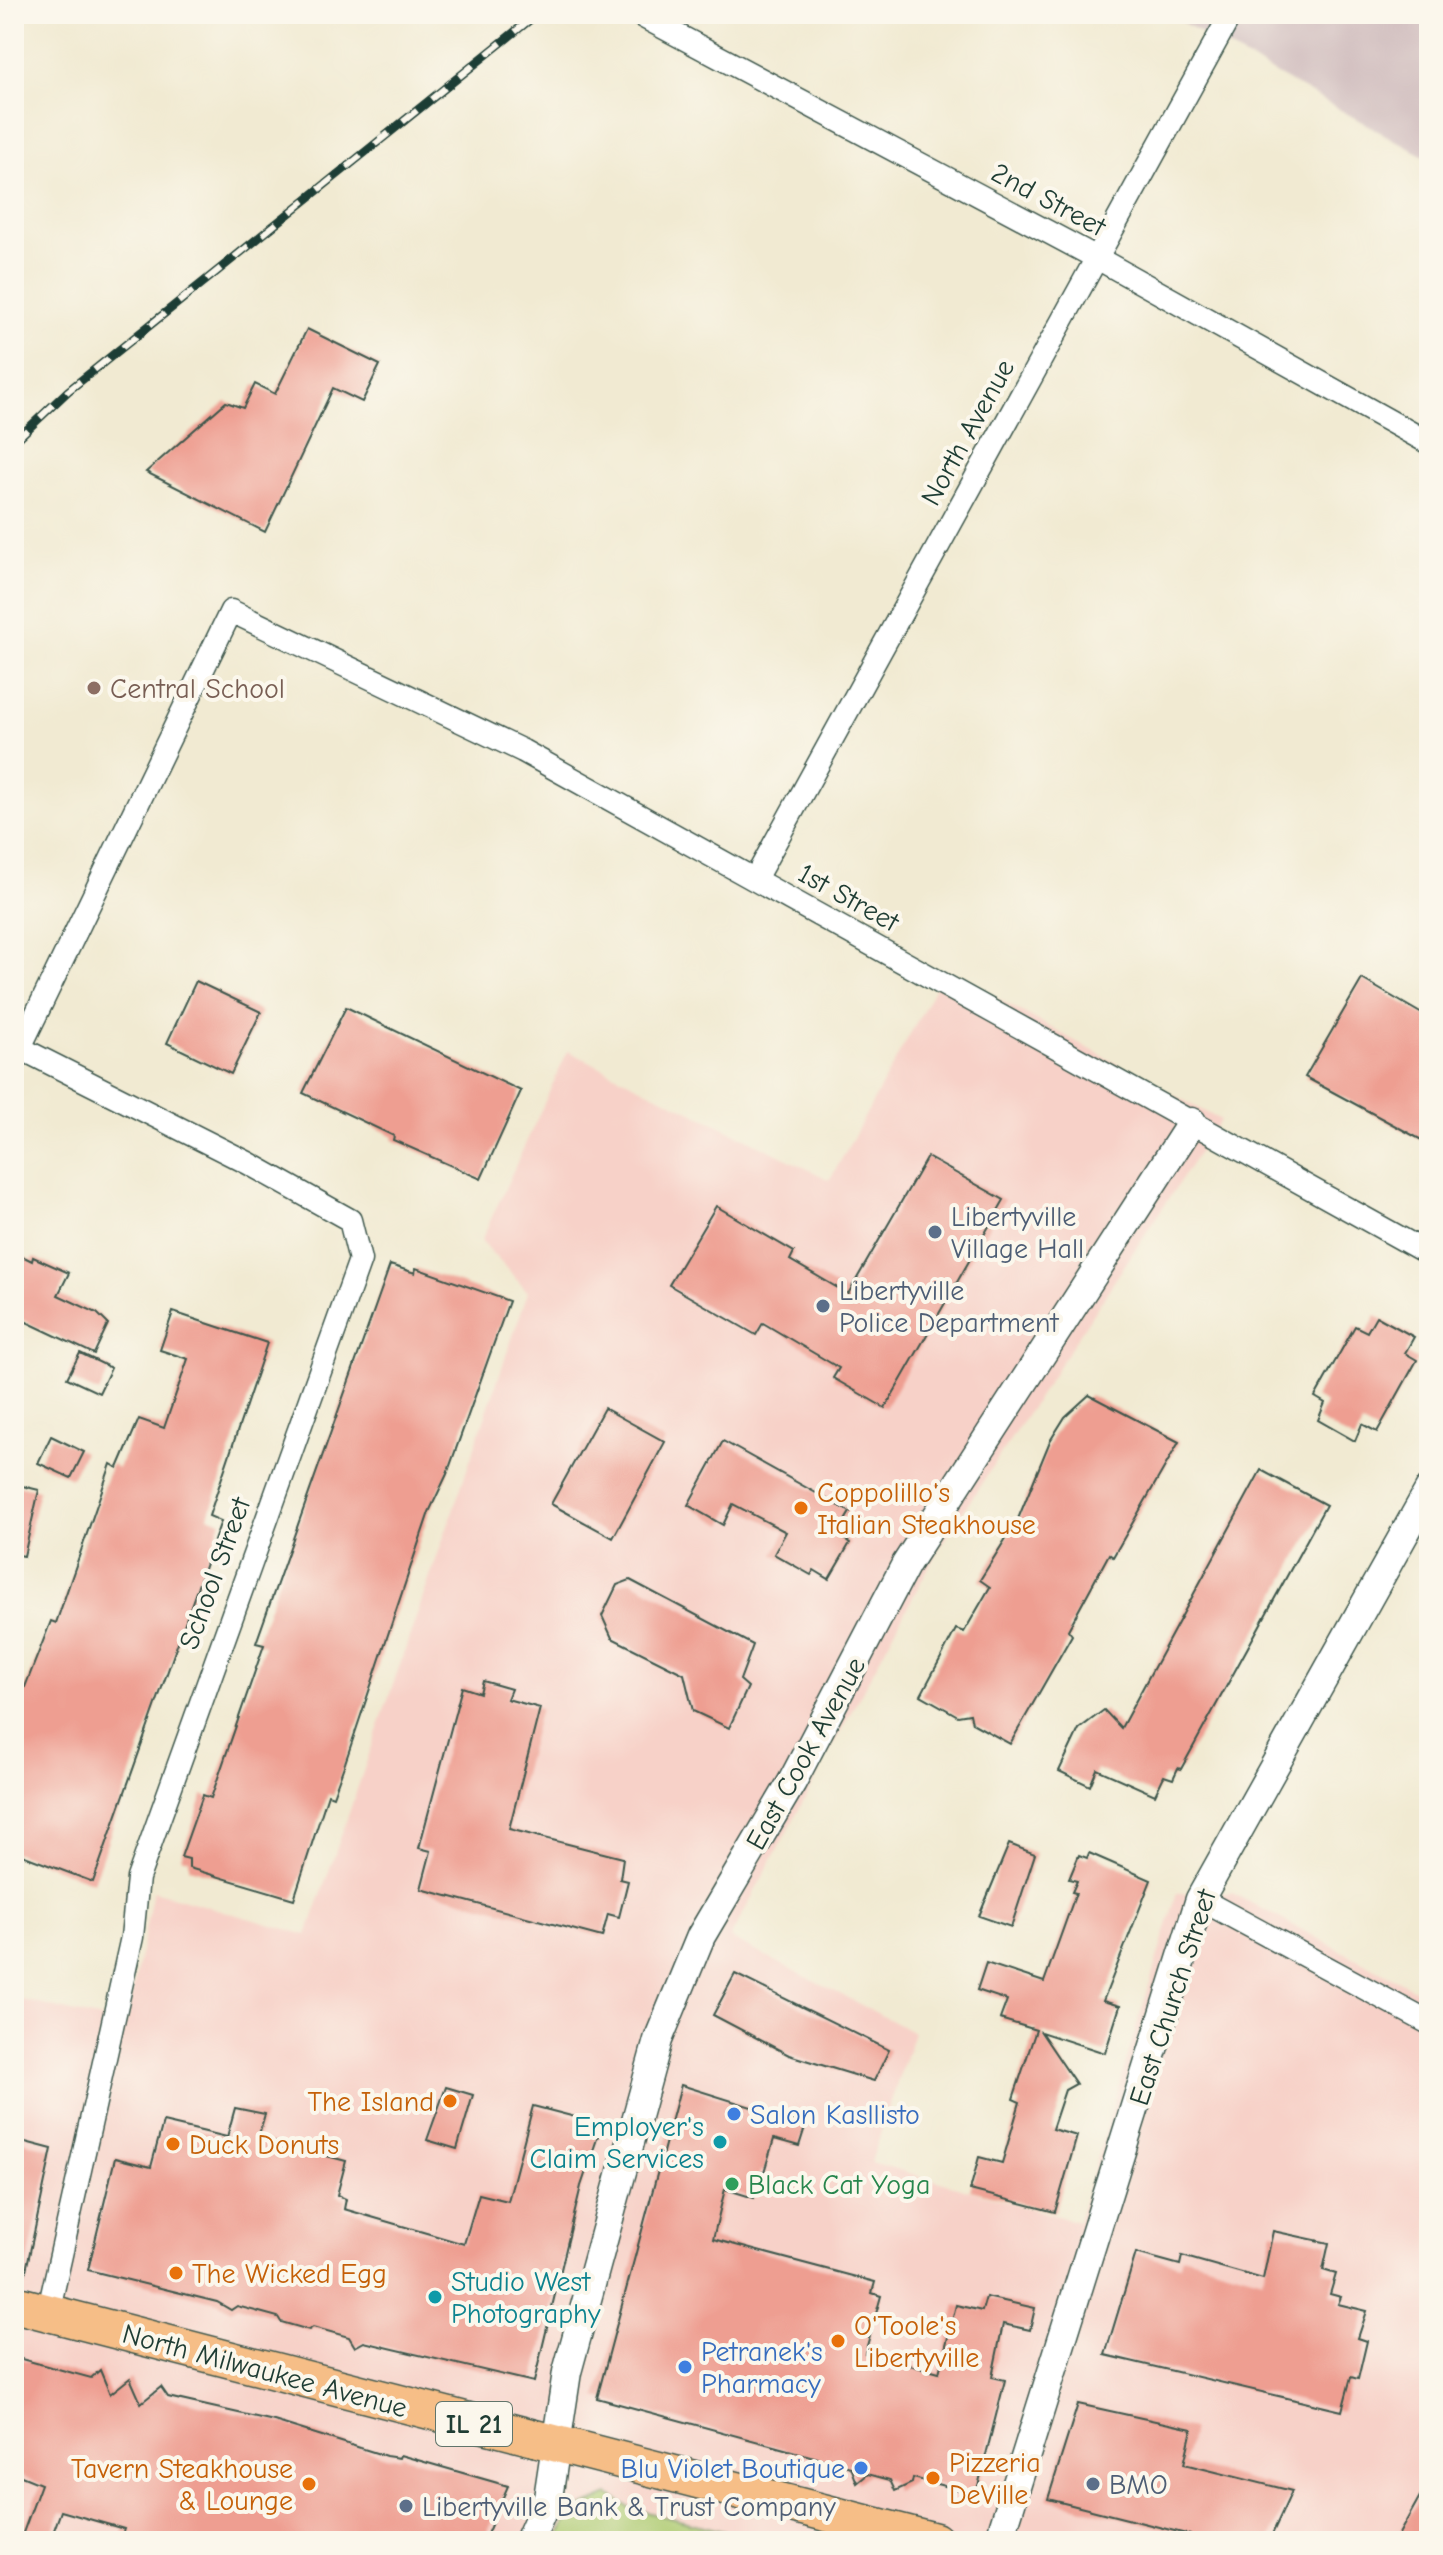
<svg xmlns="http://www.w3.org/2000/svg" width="1443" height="2555" font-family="'Comic Neue',sans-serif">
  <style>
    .built { fill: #f7d1c8 }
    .industrial { fill: #d2bfc0 }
    .green { fill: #aecb72; stroke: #668453; stroke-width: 2 }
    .building { fill: #ee9e91 }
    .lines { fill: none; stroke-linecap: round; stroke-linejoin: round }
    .minor-casing { stroke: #3e574c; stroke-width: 25 }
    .tertiary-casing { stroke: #3e574c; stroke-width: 31 }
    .primary-casing { stroke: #3e574c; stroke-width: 39 }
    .minor { stroke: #fff; stroke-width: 22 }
    .tertiary { stroke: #fff; stroke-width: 28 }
    .primary { stroke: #f6be87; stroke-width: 36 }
    .rail-casing { stroke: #1f3d34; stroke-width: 9 }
    .rail { stroke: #fbf7ec; stroke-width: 6; stroke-dasharray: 18; stroke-linecap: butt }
    .education-dot { fill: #8d6e63; stroke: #fbf7ec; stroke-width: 3 }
    .service-dot { fill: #5c6f8a; stroke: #fbf7ec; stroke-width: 3 }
    .food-dot { fill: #e8710a; stroke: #fbf7ec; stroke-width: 3 }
    .shop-dot { fill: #3f7fe0; stroke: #fbf7ec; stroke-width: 3 }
    .culture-dot { fill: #0f9aa8; stroke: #fbf7ec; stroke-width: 3 }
    .leisure-dot { fill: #2e9e5b; stroke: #fbf7ec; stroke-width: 3 }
    .labels { text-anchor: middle; stroke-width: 8; stroke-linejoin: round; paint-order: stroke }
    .shield { fill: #fbf7ec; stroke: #61756b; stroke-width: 2 }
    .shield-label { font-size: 26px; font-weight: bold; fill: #1f3d34 }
    .street-label { font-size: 28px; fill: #1f3d34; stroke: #fbf7ec }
    .education-label { font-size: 28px; fill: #785e54; stroke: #fbf7ec; text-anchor: start }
    .service-label { font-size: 28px; fill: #4e5e75; stroke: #fbf7ec; text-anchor: start }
    .food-label { font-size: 28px; fill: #c56008; stroke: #fbf7ec; text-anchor: start }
    .shop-label { font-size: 28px; fill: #366cbe; stroke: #fbf7ec; text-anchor: start }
    .culture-label { font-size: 28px; fill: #0d838f; stroke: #fbf7ec; text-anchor: end }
    .leisure-label { font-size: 28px; fill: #27864d; stroke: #fbf7ec; text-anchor: start }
  </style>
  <rect width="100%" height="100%" fill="#fbf7ec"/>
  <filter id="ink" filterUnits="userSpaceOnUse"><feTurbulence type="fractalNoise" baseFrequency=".0125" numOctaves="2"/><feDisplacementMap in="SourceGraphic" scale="16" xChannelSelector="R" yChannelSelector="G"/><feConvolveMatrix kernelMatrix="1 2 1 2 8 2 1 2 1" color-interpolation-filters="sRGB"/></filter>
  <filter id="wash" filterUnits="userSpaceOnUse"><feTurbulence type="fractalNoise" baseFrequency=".006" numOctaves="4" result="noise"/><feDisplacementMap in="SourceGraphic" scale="32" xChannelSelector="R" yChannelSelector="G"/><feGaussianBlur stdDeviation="1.8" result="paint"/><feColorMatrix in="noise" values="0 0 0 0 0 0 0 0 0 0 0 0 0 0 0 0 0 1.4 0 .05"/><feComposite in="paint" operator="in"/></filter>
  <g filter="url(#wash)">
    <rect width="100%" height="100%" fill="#f1ead2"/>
    <polygon class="built" points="945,970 1220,1120 939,1548 730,1938 914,2032 871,2162 1078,2222 1177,1893 1232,1893 1429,1997 1429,2541 14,2541 14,1998 126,2025 153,1891 307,1935 528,1292 481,1241 568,1051 830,1180"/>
    <polygon class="industrial" points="1167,14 1429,14 1429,159"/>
    <polygon class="green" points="609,2495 630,2508 763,2541 557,2541 571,2511"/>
    <g id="blocks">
      <g class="building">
        <polygon points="307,329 380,365 362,402 333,388 265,532 146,472 226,402 243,408 255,384 275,394"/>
        <polygon points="1362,979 1429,1018 1429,1144 1305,1077"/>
        <polygon points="196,981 261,1012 231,1074 167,1043"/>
        <polygon points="346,1007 521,1091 481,1179 393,1140 394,1136 303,1093"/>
        <polygon points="927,1157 1004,1200 885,1408 833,1378 839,1368 763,1323 756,1335 669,1285 716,1206 794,1252 790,1260 848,1294"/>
        <polygon points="14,1252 32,1261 33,1257 69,1273 58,1295 97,1313 108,1324 94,1354 14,1316"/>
        <polygon points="390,1265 415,1273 416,1268 509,1301 447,1474 429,1512 345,1763 333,1796 328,1794 294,1899 189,1868 189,1859 181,1857 203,1795 211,1798 264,1645 256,1643"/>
        <polygon points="173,1312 267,1343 209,1516 221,1521 93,1882 14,1852 14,1748 22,1725 14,1722 14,1715 51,1621 56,1623 111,1464 118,1468 139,1419 164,1428 188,1359 160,1350"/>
        <polygon points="1376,1316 1414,1337 1405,1353 1417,1360 1377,1432 1362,1424 1355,1441 1318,1420 1325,1403 1315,1397 1355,1326 1367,1332"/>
        <polygon points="80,1353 111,1368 99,1393 67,1378"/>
        <polygon points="1089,1395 1179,1442 1113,1557 1109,1554 1068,1630 1072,1635 1010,1744 972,1723 970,1714 958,1716 921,1695 956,1629 964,1632 990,1587 980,1580 1018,1519 1050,1441 1065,1417"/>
        <polygon points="604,1408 665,1442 613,1538 551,1504"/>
        <polygon points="51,1436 84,1452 71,1478 38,1463"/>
        <polygon points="723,1441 850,1512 837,1534 850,1543 829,1579 814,1570 811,1575 774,1554 786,1532 733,1504 723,1525 688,1505"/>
        <polygon points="1261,1470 1326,1505 1181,1769 1178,1768 1173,1779 1164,1776 1155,1795 1097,1769 1090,1786 1059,1771 1079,1729 1104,1710 1121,1728"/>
        <polygon points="14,1484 39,1490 24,1556 14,1554"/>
        <polygon points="630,1580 753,1645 740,1680 748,1687 729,1728 693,1711 684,1674 612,1638 602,1616 617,1585"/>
        <polygon points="483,1681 511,1689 507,1699 540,1708 509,1829 623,1858 620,1879 628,1881 619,1917 608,1914 602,1937 421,1889 431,1851 419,1848 462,1687 480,1693"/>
        <polygon points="1009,1844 1035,1854 1011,1927 979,1916"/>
        <polygon points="1089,1853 1151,1880 1103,2001 1120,2006 1105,2053 1041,2032 1076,2084 1065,2090 1052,2129 1077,2136 1055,2212 970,2190 979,2157 1002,2163 1020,2102 1013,2099 1036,2030 1000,2019 1007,2000 977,1990 986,1963 1044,1982 1076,1893 1072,1892 1077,1881 1069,1879 1079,1855 1087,1858"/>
        <polygon points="735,1974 889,2050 874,2081 789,2055 713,2015"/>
        <polygon points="681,2085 806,2124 799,2146 774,2139 764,2172 760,2171 754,2198 725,2189 713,2239 875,2282 872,2293 881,2296 865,2353 939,2373 956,2305 982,2311 986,2297 1035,2308 1030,2330 1003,2324 992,2377 1005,2380 976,2494 913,2478 912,2483 895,2491 890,2480 868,2474 857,2483 851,2467 597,2398"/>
        <polygon points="446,2087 473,2095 457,2149 427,2140"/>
        <polygon points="533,2106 602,2124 581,2186 534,2382 364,2342 355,2347 349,2337 313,2327 309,2330 281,2322 278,2317 237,2306 231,2310 217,2302 88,2270 115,2158 151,2167 163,2122 227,2137 235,2108 265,2114 258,2138 346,2161 337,2195 346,2199 344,2209 464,2244 479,2194 508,2201"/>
        <polygon points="14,2139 52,2149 25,2275 14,2273"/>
        <polygon points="1273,2231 1329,2243 1323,2270 1336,2274 1330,2294 1341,2297 1338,2304 1367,2311 1358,2338 1367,2341 1358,2379 1351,2377 1342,2411 1105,2355 1136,2253 1180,2265 1182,2256 1263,2279"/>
        <polygon points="14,2357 91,2378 100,2370 110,2394 130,2378 141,2403 161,2387 168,2397 274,2421 386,2456 399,2458 400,2455 508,2486 484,2541 120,2541 124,2529 61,2511 50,2541 20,2541 41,2484 14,2473"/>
        <polygon points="1078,2404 1192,2429 1184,2464 1292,2491 1269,2541 1214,2541 1048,2499"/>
        <polygon points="1429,2480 1429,2541 1395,2541"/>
      </g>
    </g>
  </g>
  <g filter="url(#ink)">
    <use href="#blocks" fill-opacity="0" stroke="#3e574c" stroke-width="2"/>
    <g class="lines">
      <defs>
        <g id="minor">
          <polyline points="638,14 1097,258 1429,443"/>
          <polyline points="755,879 1231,14"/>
          <polyline points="20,1048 248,1163 350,1220 360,1260 138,1878 132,1937 48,2313"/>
          <polyline points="14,1060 231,611 523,751 1429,1254"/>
          <polyline points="1200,1899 1429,2023"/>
        </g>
        <g id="tertiary">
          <polyline points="529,2541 548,2498 567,2372 658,2040 701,1936 792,1782 906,1564 1192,1122"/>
          <polyline points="999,2541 1200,1899 1429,1490"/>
        </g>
        <polyline id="primary" points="14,2304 935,2541"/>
      </defs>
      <use href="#minor" class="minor-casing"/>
      <use href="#tertiary" class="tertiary-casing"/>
      <use href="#primary" class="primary-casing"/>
      <use href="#minor" class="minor"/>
      <use href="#tertiary" class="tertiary"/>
      <use href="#primary" class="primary"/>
      <defs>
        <polyline id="rail" points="14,442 68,391 537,14"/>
      </defs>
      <use href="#rail" class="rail-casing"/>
      <use href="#rail" class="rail"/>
    </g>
  </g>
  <circle class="education-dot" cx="94" cy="688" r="8"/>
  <g class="service-dot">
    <circle cx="935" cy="1232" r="8"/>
    <circle cx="823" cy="1306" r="8"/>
    <circle cx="1093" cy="2484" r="8"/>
    <circle cx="406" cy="2506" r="8"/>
  </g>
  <g class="food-dot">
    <circle cx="801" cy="1508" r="8"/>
    <circle cx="450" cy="2101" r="8"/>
    <circle cx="173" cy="2144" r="8"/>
    <circle cx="176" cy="2273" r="8"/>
    <circle cx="838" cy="2341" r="8"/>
    <circle cx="933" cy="2478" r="8"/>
    <circle cx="309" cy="2484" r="8"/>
  </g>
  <g class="shop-dot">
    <circle cx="734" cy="2114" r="8"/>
    <circle cx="685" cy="2367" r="8"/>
    <circle cx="861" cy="2468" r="8"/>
  </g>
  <g class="culture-dot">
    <circle cx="720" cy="2142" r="8"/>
    <circle cx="435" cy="2297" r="8"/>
  </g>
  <circle class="leisure-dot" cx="732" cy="2184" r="8"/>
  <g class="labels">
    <rect class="shield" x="436" y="2402" width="76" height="44" rx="6"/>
    <g class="shield-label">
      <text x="474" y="2433">IL 21</text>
    </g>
    <g class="street-label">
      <text transform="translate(1049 199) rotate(28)" y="10">2nd Street</text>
      <text transform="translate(967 432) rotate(-61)" y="10">North Avenue</text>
      <text transform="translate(849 897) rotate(29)" y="10">1st Street</text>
      <text transform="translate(214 1573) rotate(-70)" y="10">School Street</text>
      <text transform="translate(805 1753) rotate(-61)" y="10">East Cook Avenue</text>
      <text transform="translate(1172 1997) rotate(-72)" y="10">East Church Street</text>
      <text transform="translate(265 2370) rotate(15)" y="10">North Milwaukee Avenue</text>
    </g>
    <g class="education-label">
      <text x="110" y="698">Central School</text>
    </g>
    <g class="service-label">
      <text x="951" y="1226">Libertyville<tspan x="951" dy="32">Village Hall</tspan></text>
      <text x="839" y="1300">Libertyville<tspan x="839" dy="32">Police Department</tspan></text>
      <text x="1109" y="2494">BMO</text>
      <text x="422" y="2516">Libertyville Bank &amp; Trust Company</text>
    </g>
    <g class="food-label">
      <text x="817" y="1502">Coppolillo's<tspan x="817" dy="32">Italian Steakhouse</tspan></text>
      <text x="434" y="2111" text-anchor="end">The Island</text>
      <text x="189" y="2154">Duck Donuts</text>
      <text x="192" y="2283">The Wicked Egg</text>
      <text x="854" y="2335">O'Toole's<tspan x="854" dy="32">Libertyville</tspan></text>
      <text x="949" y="2472">Pizzeria<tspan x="949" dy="32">DeVille</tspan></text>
      <text x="293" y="2478" text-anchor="end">Tavern Steakhouse<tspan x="293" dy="32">&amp; Lounge</tspan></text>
    </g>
    <g class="shop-label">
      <text x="750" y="2124">Salon Kasllisto</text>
      <text x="701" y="2361">Petranek's<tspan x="701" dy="32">Pharmacy</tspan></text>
      <text x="845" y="2478" text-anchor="end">Blu Violet Boutique</text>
    </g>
    <g class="culture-label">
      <text x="704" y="2136">Employer's<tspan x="704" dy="32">Claim Services</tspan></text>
      <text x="451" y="2291" text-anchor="start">Studio West<tspan x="451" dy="32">Photography</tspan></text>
    </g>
    <g class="leisure-label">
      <text x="748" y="2194">Black Cat Yoga</text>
    </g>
  </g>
  <rect width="1443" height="2555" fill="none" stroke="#fbf7ec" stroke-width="48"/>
</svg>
